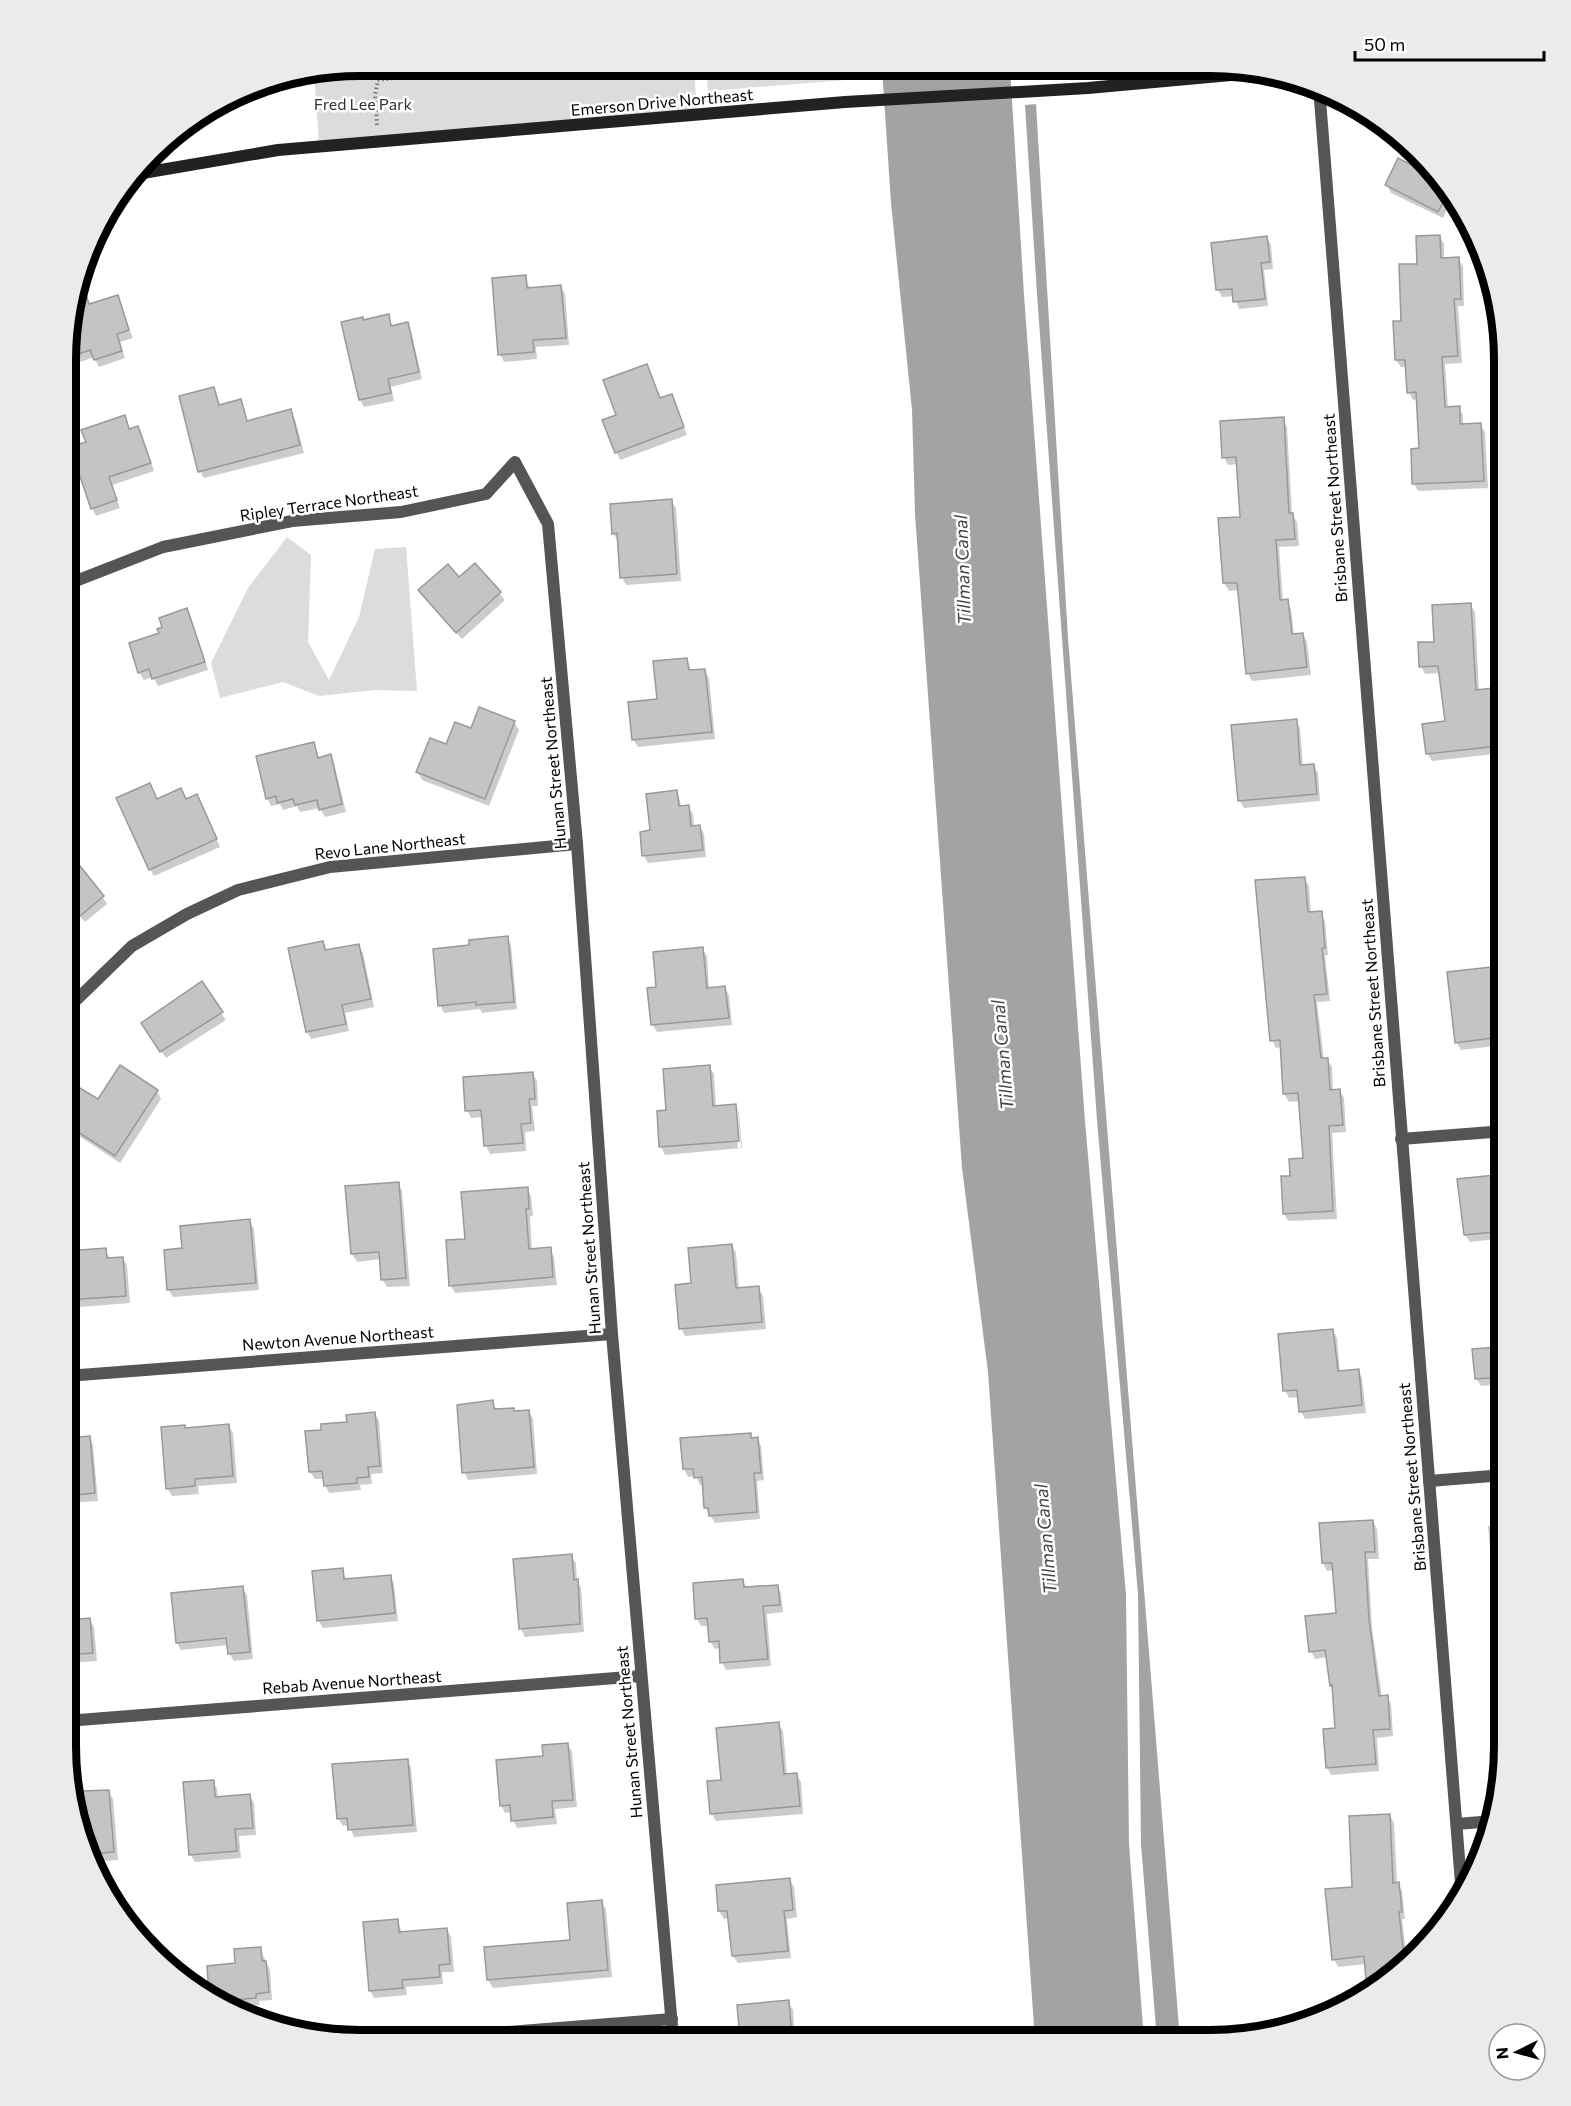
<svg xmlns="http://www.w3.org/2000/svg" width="1571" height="2106" font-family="Commissioner,sans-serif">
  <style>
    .green { fill: #dcdcdc }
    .water { fill: #a3a3a3 }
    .shadow { fill: #0003; fill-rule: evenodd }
    .building { fill: #c4c4c4; stroke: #999; stroke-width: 1.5 }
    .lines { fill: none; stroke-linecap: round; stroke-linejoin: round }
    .path { stroke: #777; stroke-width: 4; stroke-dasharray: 1.5 3; stroke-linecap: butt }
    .street { stroke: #555; stroke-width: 12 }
    .secondary { stroke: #222; stroke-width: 12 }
    .labels { text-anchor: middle; stroke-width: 5; stroke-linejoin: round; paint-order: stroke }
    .street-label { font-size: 16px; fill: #000; stroke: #fff }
    .park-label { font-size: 16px; fill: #333; stroke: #fff }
    .water-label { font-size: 18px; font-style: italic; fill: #444; stroke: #fff }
    .rim { fill: none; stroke: #000; stroke-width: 8 }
  </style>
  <rect width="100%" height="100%" fill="#fff"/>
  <g class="green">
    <polygon points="360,66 694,67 697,115 319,143 314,74"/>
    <polygon points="706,67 870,67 871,78 708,91"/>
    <polygon points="287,537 311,555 308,642 329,680 359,617 375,549 406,547 417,691 375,690 319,696 283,682 220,698 211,663 248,588"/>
  </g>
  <g class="water">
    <polygon points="882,68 1010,68 1024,295 1085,1121 1126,1595 1129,1844 1144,2040 1035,2040 988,1372 962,1168 915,514 912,410 891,203"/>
    <polygon points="1036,104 1068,638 1180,2040 1157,2040 1141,1844 1138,1594 1097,1120 1037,294 1025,105"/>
  </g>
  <g class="shadow">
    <polygon points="1422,157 1432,166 1453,197 1443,218 1391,193 1387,185 1416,169"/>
    <polygon points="1440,237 1444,244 1444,259 1458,259 1463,266 1464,306 1458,306 1462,363 1445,364 1448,408 1459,408 1463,415 1463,426 1480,425 1485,432 1488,488 1418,491 1414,484 1420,450 1418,399 1413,400 1409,392 1407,367 1401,367 1396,360 1403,322 1418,265"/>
    <polygon points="1267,238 1271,245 1273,269 1264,270 1268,306 1239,309 1234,296 1222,297 1218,290"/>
    <polygon points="525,277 530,289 561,287 565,294 569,345 536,347 537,359 504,362 500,354"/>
    <polygon points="81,285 90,305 117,297 133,338 120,342 125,358 99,367 94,357 72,365 69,358 69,321"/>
    <polygon points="388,316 393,327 407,324 411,331 422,379 391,387 394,401 364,407 360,400 363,321"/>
    <polygon points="213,389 220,406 240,401 248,422 290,411 295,419 304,453 204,478 200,471"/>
    <polygon points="671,395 687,435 620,460 604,421"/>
    <polygon points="124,417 130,430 138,428 142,435 154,471 112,485 120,508 96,516 92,508 88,443"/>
    <polygon points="1283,419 1287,427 1292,514 1297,522 1299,546 1279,547 1283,601 1287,601 1291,609 1294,635 1303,634 1307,642 1311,675 1252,681 1248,673 1239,590 1229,591 1224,583 1220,519 1242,518 1238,464 1228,465 1224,457"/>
    <polygon points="671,501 676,508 681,581 626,585 622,577 618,541 613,533"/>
    <polygon points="475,565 505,600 462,639 425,598 420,591 459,579"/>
    <polygon points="1470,605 1475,612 1479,691 1492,689 1497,697 1503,753 1432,761 1427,753 1446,723 1441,673 1425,674 1421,666 1436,643"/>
    <polygon points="187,610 191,618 208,670 158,686 153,677 144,680 139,672 161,634"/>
    <polygon points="687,659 691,672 704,670 709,678 715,739 638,747 633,739"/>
    <polygon points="68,707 79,727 68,733"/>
    <polygon points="1296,721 1300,728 1303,767 1313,766 1318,773 1320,801 1244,808 1239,800"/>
    <polygon points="514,722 519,730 489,806 422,780 418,772 446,746 472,730"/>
    <polygon points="313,744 319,759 330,756 334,763 346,812 325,817 320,808 300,812 297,806 283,810 280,804 271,806 267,798"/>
    <polygon points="676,792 680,800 681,807 688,807 693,814 694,827 699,826 704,834 706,857 648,863 644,856"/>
    <polygon points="157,801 186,801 201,804 220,847 154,876 150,869"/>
    <polygon points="68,876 73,882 102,896 107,904 85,922 78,914 67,923"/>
    <polygon points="1304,878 1309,886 1311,914 1321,913 1325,921 1328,955 1325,955 1330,1001 1317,1002 1324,1060 1327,1059 1332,1067 1333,1091 1340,1091 1344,1098 1346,1132 1332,1133 1337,1219 1288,1221 1284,1214 1292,1177 1305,1160 1300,1101 1289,1102 1284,1094 1282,1047 1276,1048 1272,1040"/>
    <polygon points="507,938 511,945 517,1009 482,1013 480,1009 444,1013 440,1005"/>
    <polygon points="323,942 327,950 358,945 363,953 374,1007 345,1013 349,1031 311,1039 307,1032"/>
    <polygon points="702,949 707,956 709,989 724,987 729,995 732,1025 657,1032 652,1024 658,988"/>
    <polygon points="1490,968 1495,976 1503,1045 1461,1050 1457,1043 1448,974"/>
    <polygon points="221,1013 226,1020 166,1058 147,1031"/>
    <path d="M709,1067L714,1074L716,1107L735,1106L739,1113L742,1148L665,1155L661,1147L658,1112L668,1111ZM735,1111H738L741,1148L738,1149Z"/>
    <polygon points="532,1073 537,1081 538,1106 532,1106 535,1131 525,1132 526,1151 490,1154 486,1146 483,1117 471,1118 467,1110"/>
    <polygon points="157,1091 161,1099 120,1163 67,1128 67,1110 98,1101"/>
    <polygon points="1494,1176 1498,1184 1500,1197 1505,1197 1505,1238 1470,1242 1465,1235"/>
    <polygon points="398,1184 402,1191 410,1286 387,1287 383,1280 381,1259 357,1262 352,1254 347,1188"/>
    <polygon points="527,1188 531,1196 533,1216 530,1216 532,1251 550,1249 554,1257 557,1285 455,1293 451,1286 467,1240"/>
    <polygon points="249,1221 254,1229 259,1290 173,1297 169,1290 184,1250"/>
    <polygon points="732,1246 736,1253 739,1289 758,1288 763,1296 766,1329 685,1336 681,1328 692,1285"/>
    <polygon points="105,1250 110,1259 123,1258 127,1266 130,1303 67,1308 67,1253"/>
    <polygon points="1332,1330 1337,1338 1340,1372 1358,1371 1362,1378 1366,1413 1305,1419 1301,1412 1299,1397 1289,1398 1285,1390"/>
    <polygon points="1498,1348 1505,1362 1505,1416 1497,1417 1493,1409 1491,1385 1481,1386 1476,1378"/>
    <polygon points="492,1402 497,1410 513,1409 515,1412 529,1411 533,1419 537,1474 468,1480 464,1472"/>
    <polygon points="375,1414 379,1421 383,1473 371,1474 372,1484 360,1485 361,1490 329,1493 325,1485 324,1479 315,1479 310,1472 323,1431"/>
    <polygon points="229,1426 233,1433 237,1483 198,1486 199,1494 172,1496 167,1488 185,1429"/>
    <polygon points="750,1434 753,1439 757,1439 761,1446 764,1480 757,1481 760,1519 715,1523 706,1508 704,1485 700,1485 696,1476 688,1477 684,1469"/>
    <polygon points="89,1437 93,1445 98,1501 66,1503 67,1439"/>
    <polygon points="1373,1521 1377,1529 1379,1559 1368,1559 1372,1628 1382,1697 1387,1697 1391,1704 1393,1736 1377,1738 1379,1771 1331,1775 1327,1767 1337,1729 1334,1691 1331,1685 1328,1657 1315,1659 1311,1651 1338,1614 1334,1570 1327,1571 1323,1563"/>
    <polygon points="1504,1525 1504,1580 1496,1581 1492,1573 1488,1526"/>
    <polygon points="571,1556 576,1563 577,1581 581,1588 584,1632 525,1637 521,1629 515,1561"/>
    <polygon points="342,1570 347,1581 390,1576 394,1584 398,1621 323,1628 318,1620"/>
    <polygon points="742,1580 747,1588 777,1586 781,1594 783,1612 767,1614 771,1666 726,1670 722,1662 721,1648 715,1649 710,1641 709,1626 701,1626 697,1619"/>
    <polygon points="242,1588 247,1595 253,1659 234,1661 229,1653 228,1645 181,1650 177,1643"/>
    <polygon points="66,1606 73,1606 77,1613 78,1620 90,1619 94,1627 97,1661 66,1663"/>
    <polygon points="1503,1695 1504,1695 1504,1723"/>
    <polygon points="778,1724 783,1731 787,1775 796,1774 801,1782 803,1814 716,1821 712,1814 722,1781"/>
    <polygon points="567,1744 572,1752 577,1807 555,1809 557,1824 517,1828 513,1820 512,1812 505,1813 501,1805 544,1757"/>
    <polygon points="407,1760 411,1768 417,1832 354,1837 349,1825 343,1826 338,1818"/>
    <polygon points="213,1781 217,1789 218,1798 250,1796 254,1803 256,1835 239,1836 241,1858 195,1862 190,1854"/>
    <polygon points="108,1791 113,1799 118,1860 91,1862 76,1822 73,1800 85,1799"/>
    <polygon points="1390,1816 1394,1823 1397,1884 1402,1891 1405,1919 1402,1919 1407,1960 1405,1960 1405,1967 1368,1992 1366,1964 1338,1967 1334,1959 1353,1888"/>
    <polygon points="789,1879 794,1887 797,1917 787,1919 791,1958 738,1963 733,1956 729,1918 724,1919 719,1911 717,1886"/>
    <polygon points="601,1902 606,1909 612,1977 493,1988 488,1980 485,1949 572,1941"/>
    <polygon points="398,1921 402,1933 447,1929 451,1937 454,1972 442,1972 443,1984 406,1987 407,1995 374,1998 370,1990"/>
    <polygon points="260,1949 270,1970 272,2000 259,2001 260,2005 240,2007 239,2004 226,2005 211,1997 208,1967 236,1965"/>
    <polygon points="788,2002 793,2010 795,2039 741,2039"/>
  </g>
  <g class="building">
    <polygon points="1421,156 1432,166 1449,191 1438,212 1385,185 1398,158 1415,167"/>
    <polygon points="1440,235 1441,258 1459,257 1461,299 1454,299 1458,356 1442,357 1445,407 1460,406 1460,424 1481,423 1484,481 1412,484 1411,449 1419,448 1416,392 1407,393 1405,360 1395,360 1393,321 1401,321 1399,264 1417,264 1416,236"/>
    <polygon points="1267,236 1270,262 1261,263 1265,299 1233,302 1232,289 1216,290 1211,243"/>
    <polygon points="526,275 527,288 561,285 566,338 533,340 534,352 498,355 492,278"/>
    <polygon points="82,282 89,304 118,295 129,330 117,334 122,351 94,360 90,350 69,357 69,321"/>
    <polygon points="389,314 391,326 408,322 419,372 388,379 391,393 359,400 341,322 363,317 363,320"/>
    <polygon points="647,364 660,398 672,394 684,427 615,453 602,420 616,415 603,380"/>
    <polygon points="214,387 219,405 241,399 247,421 291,409 300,445 198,472 179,396"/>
    <polygon points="125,415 129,429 138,426 151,463 109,477 117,500 91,509 70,447 86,442 81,430"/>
    <polygon points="1284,417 1289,513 1293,513 1295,539 1276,540 1280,600 1288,599 1292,634 1303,633 1307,667 1246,674 1237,583 1223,583 1218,518 1240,517 1236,457 1222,458 1220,421"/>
    <polygon points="672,499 677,574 620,578 617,533 612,534 610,504"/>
    <polygon points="475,563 501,592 456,633 418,590 448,564 459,577"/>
    <polygon points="1471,603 1476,690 1493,688 1499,746 1426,754 1422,724 1445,721 1438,666 1419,667 1418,642 1434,642 1432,605"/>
    <polygon points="187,608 205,662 152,679 149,669 138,673 129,643 159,633 157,629 162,627 159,618"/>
    <polygon points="687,658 689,670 705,669 712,732 632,740 628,702 657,699 653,661"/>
    <polygon points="479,707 515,721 485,799 416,772 430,738 446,744 455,722 471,728"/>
    <polygon points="1297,719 1300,765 1314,764 1317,794 1238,801 1231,725"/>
    <polygon points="314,742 318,758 331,754 342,804 319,810 317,800 295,805 293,799 277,803 276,796 266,799 256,756"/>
    <polygon points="150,783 157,799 181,788 186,799 197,794 217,839 149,870 116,798"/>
    <polygon points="677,790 679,806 689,805 691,826 700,825 703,850 642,856 640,832 650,830 646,794"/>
    <polygon points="68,851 104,896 80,916 68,901"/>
    <polygon points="1305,877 1308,912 1322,911 1325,948 1322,948 1327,994 1314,995 1321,1058 1328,1058 1330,1090 1340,1089 1343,1125 1329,1126 1333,1211 1283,1214 1281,1176 1290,1176 1289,1159 1303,1158 1298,1093 1283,1094 1280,1040 1270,1041 1255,880"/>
    <polygon points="508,936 514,1002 476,1005 476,1002 438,1006 433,949 469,945 469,940"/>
    <polygon points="323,941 325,950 359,944 371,999 342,1005 346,1024 306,1032 288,948"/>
    <polygon points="703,947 707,988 725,986 729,1018 651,1025 647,988 656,987 653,952"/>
    <polygon points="1491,967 1500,1037 1455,1043 1447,972"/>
    <polygon points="202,981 223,1012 160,1052 141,1023"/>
    <polygon points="120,1065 158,1090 115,1156 67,1125 67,1108 80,1088 98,1099"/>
    <polygon points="710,1065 713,1106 736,1104 739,1141 659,1147 657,1111 666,1110 663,1069"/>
    <polygon points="533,1072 535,1099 529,1099 531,1123 521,1124 523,1143 484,1146 481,1110 465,1111 463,1077"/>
    <polygon points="1495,1175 1497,1196 1505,1195 1505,1231 1464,1235 1457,1179"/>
    <polygon points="399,1182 406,1278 381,1280 379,1252 351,1254 345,1186"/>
    <polygon points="528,1187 529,1209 526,1209 529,1249 551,1247 553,1277 449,1286 446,1240 465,1239 461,1192"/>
    <polygon points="250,1219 256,1283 167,1290 164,1250 182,1248 180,1226"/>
    <polygon points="732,1244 736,1288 759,1286 762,1322 679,1329 675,1285 691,1283 688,1248"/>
    <polygon points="106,1248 107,1258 123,1257 126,1296 67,1300 67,1251"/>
    <polygon points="1333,1329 1338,1371 1359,1369 1362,1405 1299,1412 1297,1390 1283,1391 1278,1334"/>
    <polygon points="1499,1347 1502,1377 1475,1379 1472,1349"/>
    <polygon points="493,1400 494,1409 514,1408 514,1411 529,1410 534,1467 462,1473 457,1405"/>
    <polygon points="375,1412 380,1466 368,1467 369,1477 357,1478 357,1483 324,1486 322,1471 309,1472 305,1431 321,1430 321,1424 347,1422 346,1415"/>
    <polygon points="229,1424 233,1476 195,1479 195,1486 166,1489 161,1427 185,1425 185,1428"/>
    <polygon points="751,1433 751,1438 758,1437 761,1473 754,1473 757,1512 709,1516 708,1508 704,1508 702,1477 694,1478 693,1469 683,1469 680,1438"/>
    <polygon points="90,1436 95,1493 66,1496 67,1438"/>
    <polygon points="1373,1520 1375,1552 1365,1552 1369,1619 1379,1696 1388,1695 1390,1729 1373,1730 1376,1764 1326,1768 1323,1729 1335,1728 1332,1685 1330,1686 1325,1650 1309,1652 1305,1616 1336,1613 1332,1563 1322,1563 1319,1523"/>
    <polygon points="572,1554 574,1580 578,1579 580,1624 519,1629 513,1559"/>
    <polygon points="343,1568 344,1579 391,1575 395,1613 317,1621 312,1571"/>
    <polygon points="743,1579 744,1587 778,1585 780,1605 763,1606 768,1659 720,1663 719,1641 709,1642 707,1618 695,1619 693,1583"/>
    <polygon points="243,1586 250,1652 228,1654 226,1638 176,1643 171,1593"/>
    <polygon points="90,1618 93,1653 66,1655 66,1620"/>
    <polygon points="779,1722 784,1774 797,1773 800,1806 710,1814 707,1781 721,1780 716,1728"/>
    <polygon points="568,1743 573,1800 552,1801 553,1817 511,1821 510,1805 500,1806 496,1760 543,1756 542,1745"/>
    <polygon points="408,1759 413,1825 348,1830 347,1818 337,1819 332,1764"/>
    <polygon points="214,1780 215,1797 250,1794 253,1828 235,1829 237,1851 189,1855 183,1782"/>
    <polygon points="109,1790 114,1852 88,1854 76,1822 73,1799 84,1798 83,1791"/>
    <polygon points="1390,1814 1393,1883 1399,1882 1402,1912 1399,1912 1405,1967 1367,1992 1364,1956 1332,1960 1325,1889 1352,1887 1349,1816"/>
    <polygon points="790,1878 793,1910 784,1911 788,1951 732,1956 727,1911 718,1911 716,1885"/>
    <polygon points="602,1900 608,1970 487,1980 484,1947 570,1940 567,1903"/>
    <polygon points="398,1919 399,1932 447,1928 450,1964 439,1965 440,1977 402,1980 403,1988 369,1991 363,1922"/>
    <polygon points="261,1947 262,1961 266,1961 269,1992 256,1994 256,1998 234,2000 234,1997 213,1998 209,1996 207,1966 235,1963 234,1949"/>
    <polygon points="789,2000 792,2039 740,2039 737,2005"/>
  </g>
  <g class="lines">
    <g class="path">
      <polyline points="440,74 535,67"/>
      <polyline points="377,125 375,95 378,80 403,77"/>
    </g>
    <g class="street">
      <polyline points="1319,87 1462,1896"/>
      <polyline points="68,584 163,547 292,521 401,512 486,494 515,462 548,524 577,844 612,1334 673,2038"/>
      <polyline points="67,1009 132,946 187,914 238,890 330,867 577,844"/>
      <polyline points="1401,1139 1505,1131"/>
      <polyline points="67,1376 612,1334"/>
      <polyline points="1429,1481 1504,1475"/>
      <polyline points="66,1721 641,1676"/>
      <polyline points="1457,1824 1493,1821"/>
      <polyline points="433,2038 672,2019"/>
    </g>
    <polyline class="secondary" points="137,174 278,150 845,102 1088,88 1264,72"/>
  </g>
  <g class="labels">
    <g class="street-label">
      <text transform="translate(662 102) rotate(-5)" y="6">Emerson Drive Northeast</text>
      <text transform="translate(329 503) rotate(-8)" y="6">Ripley Terrace Northeast</text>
      <text transform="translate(1335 508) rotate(-94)" y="6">Brisbane Street Northeast</text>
      <text transform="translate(553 763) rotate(-95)" y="6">Hunan Street Northeast</text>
      <text transform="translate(390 846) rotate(-6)" y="6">Revo Lane Northeast</text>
      <text transform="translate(1373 993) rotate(-94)" y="6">Brisbane Street Northeast</text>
      <text transform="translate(589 1248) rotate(-94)" y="6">Hunan Street Northeast</text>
      <text transform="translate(338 1338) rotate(-4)" y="6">Newton Avenue Northeast</text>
      <text transform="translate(1412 1477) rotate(-95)" y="6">Brisbane Street Northeast</text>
      <text transform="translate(352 1682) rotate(-4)" y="6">Rebab Avenue Northeast</text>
      <text transform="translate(629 1732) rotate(-95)" y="6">Hunan Street Northeast</text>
    </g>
    <g class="park-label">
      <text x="363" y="110">Fred Lee Park</text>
    </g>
    <g class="water-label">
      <text transform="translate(963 570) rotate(-92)" y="6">Tillman Canal</text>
      <text transform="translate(1003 1055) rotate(-95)" y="6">Tillman Canal</text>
      <text transform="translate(1046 1539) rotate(-95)" y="6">Tillman Canal</text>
    </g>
  </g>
  <path d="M0 0H1571V2106H0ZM360 76H1210A284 284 0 0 1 1494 360V1746A284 284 0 0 1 1210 2030H360A284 284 0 0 1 76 1746V360A284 284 0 0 1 360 76Z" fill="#ebebeb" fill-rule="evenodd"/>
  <path class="rim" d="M360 76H1210A284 284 0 0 1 1494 360V1746A284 284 0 0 1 1210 2030H360A284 284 0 0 1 76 1746V360A284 284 0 0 1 360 76Z"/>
  <g transform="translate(1517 2052) rotate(265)"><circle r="28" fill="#ffffff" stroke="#999999" stroke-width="1.5"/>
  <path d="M0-4.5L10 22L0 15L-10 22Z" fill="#000000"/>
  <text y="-9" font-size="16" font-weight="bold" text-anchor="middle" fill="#000000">N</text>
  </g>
  <path d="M1355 51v9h189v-9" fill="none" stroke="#000000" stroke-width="3"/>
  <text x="1364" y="51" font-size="18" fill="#000000" stroke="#ffffff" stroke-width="4.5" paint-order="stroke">50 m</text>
</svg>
